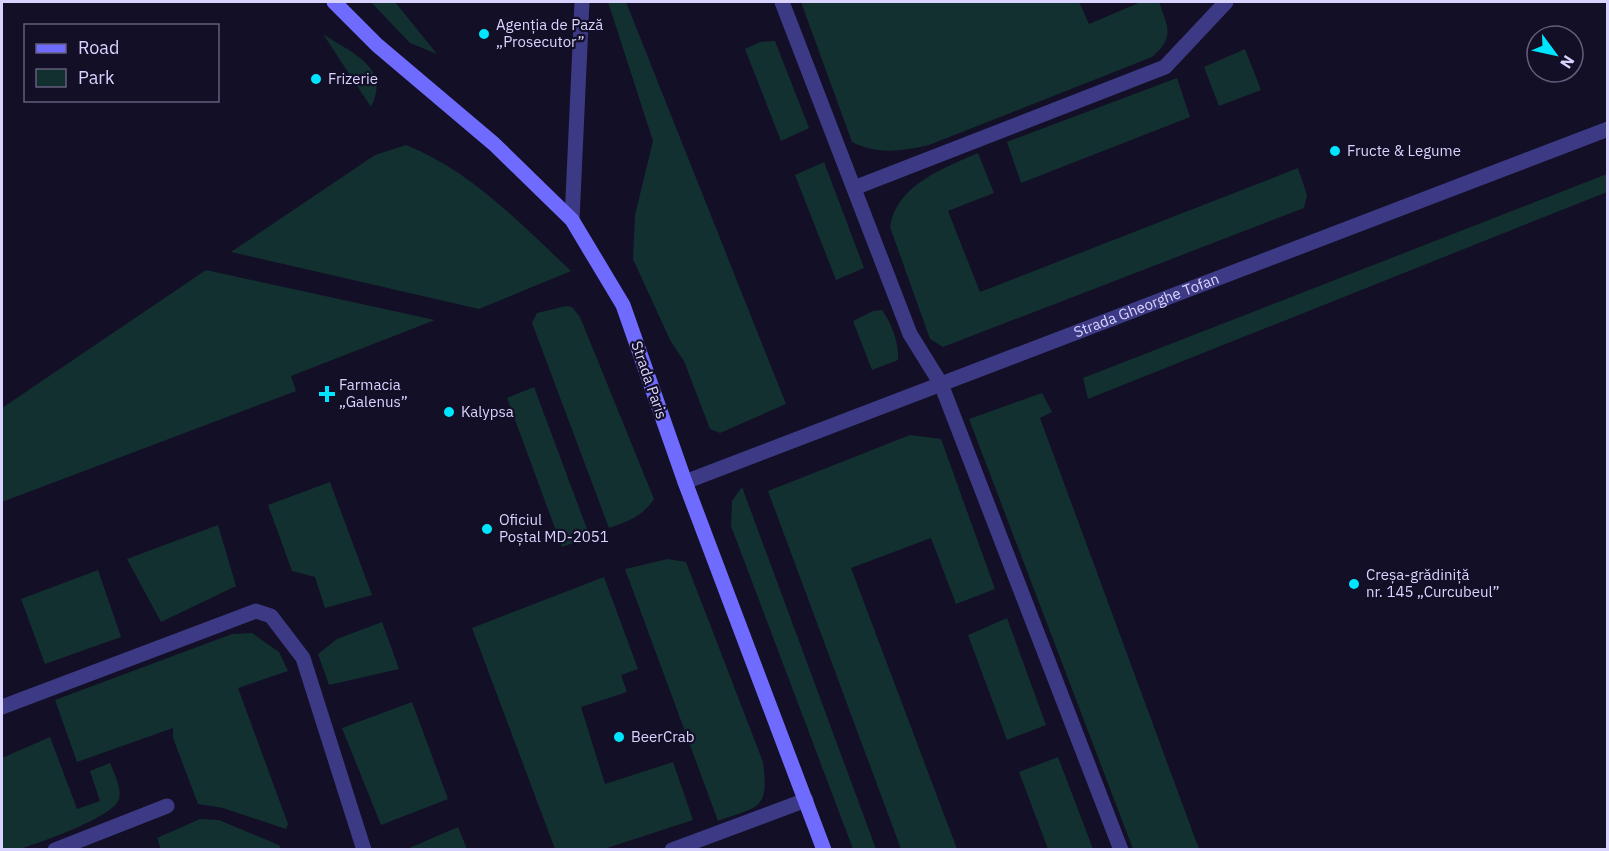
<svg xmlns="http://www.w3.org/2000/svg" width="1609" height="851" font-family="'IBM Plex Sans',sans-serif">
  <style>
    .green { fill: #12302f }
    .lines { fill: none; stroke-linecap: round; stroke-linejoin: round }
    .lane { stroke: #3d3a85; stroke-width: 15 }
    .street { stroke: #3d3a85; stroke-width: 15 }
    .secondary { stroke: #6f6bff; stroke-width: 15 }
    .poi-dot { fill: #00e5ff; stroke: #130f26; stroke-width: 2 }
    .labels { text-anchor: middle; stroke-width: 4.5; stroke-linejoin: round; paint-order: stroke }
    .poi-label { font-size: 15px; fill: #d9d4ff; stroke: #130f26; text-anchor: start }
    .street-label { font-size: 15px; fill: #d9d4ff; stroke: #130f26 }
  </style>
  <rect width="100%" height="100%" fill="#130f26"/>
  <g class="green">
    <polygon points="371,2 395,2 437,54 410,43"/>
    <polygon points="608,2 626,2 786,404 720,433 710,429 684,361 670,340 633,259 635,215 653,141"/>
    <path d="M801,2H1079L1089,24L1141,2H1159C1168,28 1175,37 1152,57L929,145C902,151 878,155 852,142Z"/>
    <path d="M323,34C351,53 392,67 371,107Z"/>
    <polygon points="775,41 809,128 781,141 745,49 760,42"/>
    <polygon points="1245,49 1261,90 1219,106 1204,67"/>
    <polygon points="1177,78 1190,117 1021,183 1007,142"/>
    <path d="M406,145C471,171 520,223 571,271L479,309L231,252L375,155Z"/>
    <path d="M978,153L994,193L948,211L980,292L1298,168L1307,195L1304,208L943,347L930,339L890,227C896,185 944,168 978,153Z"/>
    <polygon points="824,162 864,268 836,280 795,175"/>
    <polygon points="1607,174 1607,192 1088,399 1083,378"/>
    <polygon points="206,270 435,320 291,376 296,391 2,502 2,408"/>
    <path d="M566,306L572,307L580,317L654,499C642,517 628,521 609,528L532,323L537,313Z"/>
    <path d="M882,310C892,324 899,343 898,360L872,370L853,321L873,311Z"/>
    <polygon points="534,387 590,537 562,547 507,398"/>
    <polygon points="1042,393 1052,412 1040,418 1199,849 1133,849 969,419"/>
    <polygon points="910,435 941,439 995,589 956,604 931,538 851,568 957,849 901,849 768,491"/>
    <polygon points="330,482 372,595 325,608 315,577 292,571 268,505"/>
    <polygon points="742,487 876,849 853,849 731,526 732,501"/>
    <polygon points="218,525 236,586 161,622 127,559"/>
    <path d="M668,559L686,562L763,762C769,810 760,806 718,821L625,569Z"/>
    <polygon points="98,570 121,637 45,664 21,599"/>
    <polygon points="604,577 638,669 621,675 627,692 581,707 605,784 673,762 693,820 604,849 555,849 472,628"/>
    <polygon points="1007,618 1046,725 1007,740 968,635"/>
    <polygon points="382,622 399,669 329,685 318,654 337,639"/>
    <polygon points="252,633 279,652 288,671 238,688 288,824 286,829 223,808 198,804 173,738 173,728 77,762 55,700 232,634"/>
    <polygon points="412,702 448,799 381,825 342,728"/>
    <path d="M50,737L77,809L100,801L90,771L110,763C114,773 122,788 119,799C114,817 39,843 20,849C14,850 8,850 2,849V758Z"/>
    <polygon points="1058,757 1093,849 1048,849 1019,772"/>
    <polygon points="200,819 219,820 279,845 281,849 161,849 157,838"/>
    <polygon points="458,827 467,849 407,849"/>
  </g>
  <g class="lines">
    <g class="lane">
      <polyline points="782,2 910,334 941,384 1121,850"/>
      <polyline points="854,188 1165,67 1226,2"/>
      <polyline points="572,220 582,2"/>
      <polyline points="2,707 256,611 271,616 303,658 364,850"/>
      <polyline points="55,850 167,806"/>
      <polyline points="672,850 806,800"/>
    </g>
    <path class="street" id="s1" d="M685,482L1608,129"/>
    <polyline class="secondary" points="334,2 377,45 494,144 572,220 623,305 685,482 824,850"/>
  </g>
  <g class="poi-dot">
    <circle cx="484" cy="34" r="6"/>
    <circle cx="316" cy="79" r="6"/>
    <circle cx="1335" cy="151" r="6"/>
    <path d="M324 385h6v6h6v6h-6v6h-6v-6h-6v-6h6z"/>
    <circle cx="449" cy="412" r="6"/>
    <circle cx="487" cy="529" r="6"/>
    <circle cx="1354" cy="584" r="6"/>
    <circle cx="619" cy="737" r="6"/>
  </g>
  <g class="labels">
    <g class="poi-label">
      <text x="496" y="30">Agenția de Pază<tspan x="496" dy="17">„Prosecutor”</tspan></text>
      <text x="328" y="84">Frizerie</text>
      <text x="1347" y="156">Fructe &amp; Legume</text>
      <text x="339" y="390">Farmacia<tspan x="339" dy="17">„Galenus”</tspan></text>
      <text x="461" y="417">Kalypsa</text>
      <text x="499" y="525">Oficiul<tspan x="499" dy="17">Poștal MD-2051</tspan></text>
      <text x="1366" y="580">Creșa-grădiniță<tspan x="1366" dy="17">nr. 145 „Curcubeul”</tspan></text>
      <text x="631" y="742">BeerCrab</text>
    </g>
    <g class="street-label">
      <text dy="5" stroke="none"><textPath href="#s1" startOffset="494">Strada Gheorghe Tofan</textPath></text>
      <text transform="translate(649 380) rotate(71)" y="5">Strada Paris</text>
    </g>
  </g>
  <rect width="1609" height="851" fill="none" stroke="#d9d4ff" stroke-width="6"/>
  <rect x="24" y="24" width="195" height="78" fill="#130f26" stroke="#625e7d" stroke-width="1.5"/>
  <rect x="36" y="44" width="30" height="9" fill="#6f6bff" stroke="#625e7d" stroke-width="1.5"/>
  <text x="78" y="54" font-size="18" fill="#d9d4ff">Road</text>
  <rect x="36" y="69" width="30" height="18" fill="#12302f" stroke="#625e7d" stroke-width="1.5"/>
  <text x="78" y="84" font-size="18" fill="#d9d4ff">Park</text>
  <g transform="translate(1555 54) rotate(123)"><circle r="28" fill="#130f26" stroke="#625e7d" stroke-width="1.5"/>
  <path d="M0-4.5L10 22L0 15L-10 22Z" fill="#00e5ff"/>
  <text y="-9" font-size="16" font-weight="bold" text-anchor="middle" fill="#d9d4ff">N</text>
  </g>
</svg>
